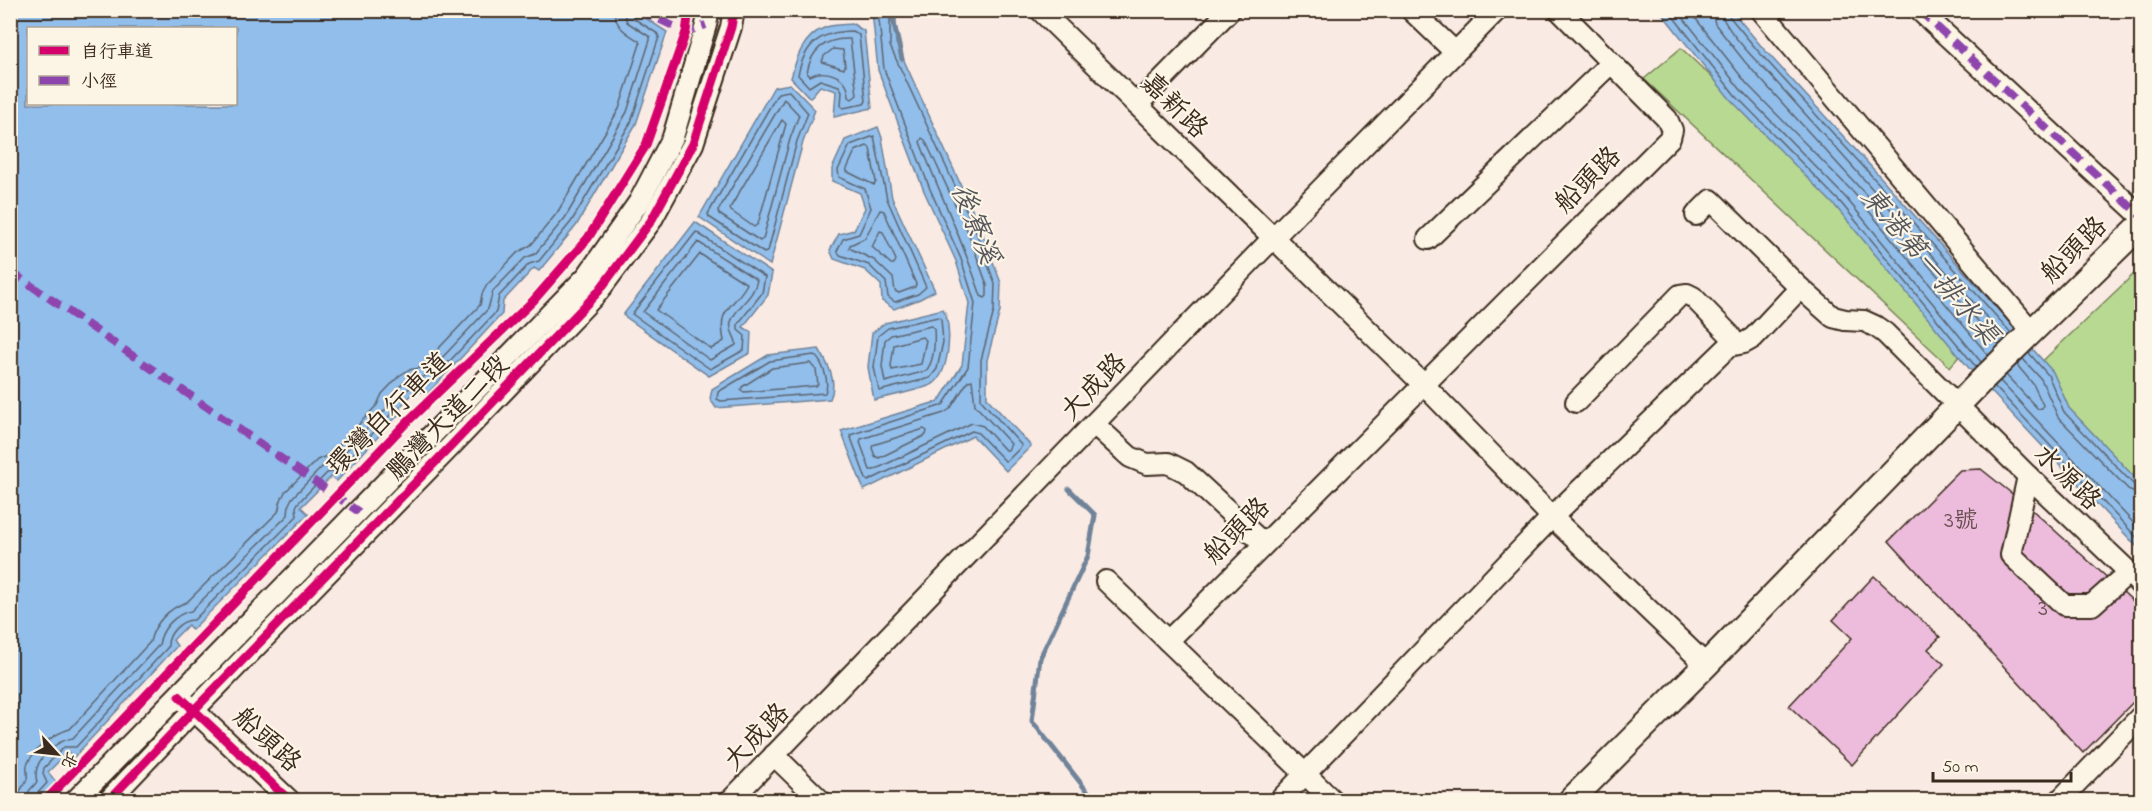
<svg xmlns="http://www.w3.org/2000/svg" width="2152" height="811" font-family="'Indie Flower','LXGW WenKai TC',sans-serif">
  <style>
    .green { fill: #b8d992; stroke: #7a8258; stroke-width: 1.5 }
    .water { fill: #91beeb; stroke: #6f8399; stroke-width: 1.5; fill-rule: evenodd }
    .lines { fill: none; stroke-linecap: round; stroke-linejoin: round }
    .shore { stroke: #5d6570; stroke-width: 1.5 }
    .stream { stroke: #6f8399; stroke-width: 5 }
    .building { fill: #edbcdc; stroke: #3b2a1e; stroke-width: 1.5 }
    .minor-casing { stroke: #3b2a1e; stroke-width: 24 }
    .major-casing { stroke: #3b2a1e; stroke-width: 28 }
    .minor { stroke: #fcf5e5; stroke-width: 20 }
    .major { stroke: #fcf5e5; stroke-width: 24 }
    .quiet { stroke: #8e44ad; stroke-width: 8; stroke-dasharray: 15 8; stroke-linecap: butt }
    .cycleway-casing { stroke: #fcf5e5; stroke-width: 13 }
    .cycleway { stroke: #d6006c; stroke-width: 9 }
    .labels { text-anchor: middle; stroke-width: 4.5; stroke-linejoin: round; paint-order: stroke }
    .number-label { font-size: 24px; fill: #684e4e }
    .street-label { font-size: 27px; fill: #3b2a1e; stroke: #fcf5e5 }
    .water-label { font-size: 28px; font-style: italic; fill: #55565c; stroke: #fcf5e5 }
  </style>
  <rect width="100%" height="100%" fill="#f9eae3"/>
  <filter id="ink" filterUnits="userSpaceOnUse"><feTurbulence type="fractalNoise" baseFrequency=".0167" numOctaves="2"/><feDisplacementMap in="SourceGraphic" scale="12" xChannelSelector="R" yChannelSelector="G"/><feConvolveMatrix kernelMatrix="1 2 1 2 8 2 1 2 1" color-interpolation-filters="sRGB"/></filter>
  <g filter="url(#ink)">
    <g class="green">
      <polygon points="1681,48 1740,104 1854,216 1962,353 1950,367 1644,79"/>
      <polygon points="2137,271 2141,272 2141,501 2031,372"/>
    </g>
    <g class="water">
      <path d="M633,10L667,32L636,124L576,226L539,271L534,268L503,301L502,314L428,393L415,391L400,407L401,412L337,481L331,477L301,507L308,514L192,630L188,625L173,640L177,646L74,757L68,752L48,772L56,782L38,800H11V11ZM28,28H236V104H28Z"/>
      <polygon points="872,11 896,11 896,43 980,227 1001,283 1000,311 987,360 987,398 1031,446 1006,471 973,436 864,490 841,431 939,401 962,365 969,303 956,261 924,191 878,70"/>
      <polygon points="1660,11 1732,11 1762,47 1885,182 2053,372 2069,408 2141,484 2141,551 1968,367 1836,207 1730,99"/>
      <path d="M853,24L864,31L872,108L834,117L836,91L820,86L810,98L791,78C796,59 803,36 824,28C832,24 844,25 853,24Z"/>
      <polygon points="790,84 815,110 803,142 770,265 699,217 774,87"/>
      <polygon points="878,127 882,138 892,198 935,291 920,299 894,309 882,301 881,285 865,270 834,259 830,250 839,234 854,230 865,208 860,193 832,181 832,169 845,140"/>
      <polygon points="695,222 772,273 768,295 743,327 751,332 750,353 709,376 623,315"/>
      <path d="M943,309C953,324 950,373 933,384C925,389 886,397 874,400L868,367L872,333L885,323Z"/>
      <path d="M819,349C828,364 838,382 830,399L716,408L710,399L712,389L768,355Z"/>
    </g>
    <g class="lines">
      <g class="shore">
        <polyline points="878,10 884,69 930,189 961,259 975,303 968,367 943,405 850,435 866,479 868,481 972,431 978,433 1005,461 1008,460 1022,446 981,400 981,360 994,311 995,284 975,229 890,46 890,10"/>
        <polyline points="1668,10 1735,95 1841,203 1976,367"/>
        <polyline points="1677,10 1741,90 1846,198 1981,362"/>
        <polyline points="1689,10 1747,84 1853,192 1988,355"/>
        <polyline points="1712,10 1715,24 1745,62 1868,197 1999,345"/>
        <path d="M1721,10C1721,26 1758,63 1770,75C1849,162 1927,250 2005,338"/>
        <polyline points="1728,10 1729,16 1758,51 1881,186 2011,333"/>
        <path d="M852,31L859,35L866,101L864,104L843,108L841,106L842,91L839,86L820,80L809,87L798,75C805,43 820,32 852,31Z"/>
        <path d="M850,39L857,95L852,99L849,97C849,77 826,67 810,76L807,73C811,49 826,38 850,39Z"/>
        <polygon points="833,49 843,50 845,66 844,69 822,62 824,56"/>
        <polygon points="789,91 808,113 797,141 768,251 764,253 709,217 708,214 778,93"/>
        <polygon points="784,99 799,115 790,139 763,239 760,241 719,214 718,211"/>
        <polygon points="782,120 786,124 758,224 754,227 731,211 730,208"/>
        <polygon points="874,136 887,199 926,287 918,294 895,302 888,297 886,282 869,265 840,255 837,251 843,239 859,234 871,208 865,189 839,177 838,170 850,145"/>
        <path d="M922,138L925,140L968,232L987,285V296L985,298L981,296C964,244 940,194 920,142Z"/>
        <polygon points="867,146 870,148 876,182 874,185 846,171 855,151"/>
        <polygon points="880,210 884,211 916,284 915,287 899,293 895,291 893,278 874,260 849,248 850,245 865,238"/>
        <polygon points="880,231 883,232 896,260 894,264 891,264 872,247"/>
        <polygon points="696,232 765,277 762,293 738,324 738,330 745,336 744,350 710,369 632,314"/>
        <path d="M698,242L757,280C754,298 736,306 731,322C728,332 737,336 736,345L710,360L643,312Z"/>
        <path d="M700,254L747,284C732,310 717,307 724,341L711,349L656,310Z"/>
        <polygon points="938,317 941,319 943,342 937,369 930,378 879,391 874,367 878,336 888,328"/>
        <path d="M931,326L934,328C935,342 935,360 926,371L885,382L882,366L885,340L891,335Z"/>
        <polygon points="922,337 926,340 921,364 892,370 891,366 894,345"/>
        <polyline points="2029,353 2048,375 2064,412 2135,486 2142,488"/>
        <path d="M814,355C823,362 830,382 825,393L721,401L717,399L718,392L770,361Z"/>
        <polyline points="2023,359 2041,379 2058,417 2130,491 2142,495"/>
        <polygon points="810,363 816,370 818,384 816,386 744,392 741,390 742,387 772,368"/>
        <polyline points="2006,375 2038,409 2042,408 2043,405 2033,384 2017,365"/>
        <polygon points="972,380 975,405 1011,444 1008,450 1005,450 983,426 972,423 874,470 870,470 860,442 861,439 944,413 950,409 968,381"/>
        <polyline points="2000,381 2142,532"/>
        <polyline points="1995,387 2142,543"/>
        <polygon points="924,429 927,431 926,435 879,458 875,456 872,448 873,445"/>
        <path d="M18,800C18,788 25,787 27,779C28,774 26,770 27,765C33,749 55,733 70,729L150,642C154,623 169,608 187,602L278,512L281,500L285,492L317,460L331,454L377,405L382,394L399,376L408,370L420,368L480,305L482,294L487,285L517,253L531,245L557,213L619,109L640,44L639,41C626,33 615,27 614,10"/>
        <path d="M27,800L29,791L37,782C31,761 55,741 73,738L159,645C161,629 175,614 191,611L288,515L289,504L292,498L322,467L334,463L386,409C388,399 399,384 410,379C414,377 419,378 424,377L488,309L493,291L525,258L535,254L565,218L627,112L650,40V37L627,22L623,10"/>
        <path d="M34,800L36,795L47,783L43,774L44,768L64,747H76L168,647C167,634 180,620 194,620L297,516L296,507L298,503L327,473L337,471L393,412C394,403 403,392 411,387C416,384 422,386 427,385L496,312L499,296L529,264L539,261L571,222L631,122L659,37L658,34L633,18L631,10"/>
      </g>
      <g class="stream">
        <polyline points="891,10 902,59"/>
        <polyline points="1069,489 1095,515 1088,556 1040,658 1032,721 1094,800"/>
      </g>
    </g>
    <g class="building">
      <polygon points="1981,469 2030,508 2133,601 2142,613 2142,693 2083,753 1889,541 1960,470"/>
      <polygon points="1874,576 1940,637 1928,649 1944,664 1852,765 1789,706 1852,638 1833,620"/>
    </g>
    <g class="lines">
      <defs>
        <g id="minor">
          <polyline points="1040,10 1423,384 1552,517 1706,665"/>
          <polyline points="1411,10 1455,52"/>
          <polyline points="1761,10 2032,332"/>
          <polyline points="1919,10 2142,217"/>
          <polyline points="1137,105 1230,10"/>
          <polyline points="1696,215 1711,200 1800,288 1833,317 1845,320 1864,321 1875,326 1885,333 2028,476 2129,572 2142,587"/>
          <polyline points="1428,239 1611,63"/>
          <polyline points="1576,402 1680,295 1687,294 1693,297 1729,334 1735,344"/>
          <polyline points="1094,424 1130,457 1147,464 1168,463 1186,472 1264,544"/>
          <polyline points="2028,476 2011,555 2064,605 2092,605 2129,572"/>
          <polyline points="1106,581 1332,800"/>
          <polyline points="1168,641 1670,138 1672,130 1667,119 1559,10"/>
          <polyline points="185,702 289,800"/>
          <polyline points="774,755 820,800"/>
          <polyline points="76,800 587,276 639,202 673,137 706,25 709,10"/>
          <polyline points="109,800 194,710 451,446 598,292 651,221 693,144 731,27 734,10"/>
          <polyline points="731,800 1273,238 1497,10"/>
          <polyline points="1280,800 1552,517 1729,346 1744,343 1753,338 1800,288"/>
          <polyline points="2060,800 2142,715"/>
        </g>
        <polyline id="major" points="1571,800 1706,665 1984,378 2142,224"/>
      </defs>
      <use href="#minor" class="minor-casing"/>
      <use href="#major" class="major-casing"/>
      <use href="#minor" class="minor"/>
      <use href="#major" class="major"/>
      <g class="quiet">
        <polyline points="639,10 686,32 706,25"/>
        <polyline points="1919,10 2142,217"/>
        <polyline points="10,271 359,512"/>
      </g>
      <defs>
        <g id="cycleway">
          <polyline points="179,696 289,800"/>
          <polyline points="46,800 408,421 533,301 588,238 646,145 686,32 689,10"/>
          <polyline points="109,800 194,710 451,446 598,292 651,221 693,144 731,27 734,10"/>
        </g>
      </defs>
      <use href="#cycleway" class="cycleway-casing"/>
      <use href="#cycleway" class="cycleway"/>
    </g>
  </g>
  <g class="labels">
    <g class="number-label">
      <text x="1961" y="527">3號</text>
      <text x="2043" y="615">3</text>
    </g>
    <g class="street-label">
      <text transform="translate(1175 105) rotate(44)" y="9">嘉新路</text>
      <text transform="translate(1587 179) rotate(-45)" y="9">船頭路</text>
      <text transform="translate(2073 249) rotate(-45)" y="9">船頭路</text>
      <text transform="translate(1093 386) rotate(-46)" y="9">大成路</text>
      <text transform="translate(388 413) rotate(-45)" y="9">環灣自行車道</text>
      <text transform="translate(447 417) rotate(-46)" y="9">鵬灣大道二段</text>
      <text transform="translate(2068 477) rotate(44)" y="9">水源路</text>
      <text transform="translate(1236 530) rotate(-45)" y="9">船頭路</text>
      <text transform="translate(756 736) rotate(-46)" y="9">大成路</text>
      <text transform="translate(268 739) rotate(43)" y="9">船頭路</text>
    </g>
    <g class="water-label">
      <text transform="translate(977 223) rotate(68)" y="10">後寮溪</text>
      <text transform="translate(1931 265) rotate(50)" y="10">東港第一排水渠</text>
    </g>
  </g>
  <rect width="2152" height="811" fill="none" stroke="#fcf5e5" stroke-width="36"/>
  <rect x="18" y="18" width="2116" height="775" fill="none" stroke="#3b2a1e" stroke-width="2" filter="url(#ink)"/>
  <rect x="27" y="27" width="210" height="78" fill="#fcf5e5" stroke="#afa495" stroke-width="1.5"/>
  <rect x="39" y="46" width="30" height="9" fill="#d6006c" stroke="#afa495" stroke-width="1.5"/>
  <text x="81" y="57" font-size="18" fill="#3b2a1e">自行車道</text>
  <rect x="39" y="76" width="30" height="9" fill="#8e44ad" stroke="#afa495" stroke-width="1.5"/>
  <text x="81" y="87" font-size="18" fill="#3b2a1e">小徑</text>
  <g transform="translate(57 754) rotate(117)" stroke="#fcf5e5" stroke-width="4.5" paint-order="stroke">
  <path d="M0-4.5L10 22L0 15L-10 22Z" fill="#3b2a1e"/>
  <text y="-9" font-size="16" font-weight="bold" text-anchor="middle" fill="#3b2a1e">北</text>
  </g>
  <path d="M1933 772v9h138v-9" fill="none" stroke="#3b2a1e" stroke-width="3"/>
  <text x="1942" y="772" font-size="18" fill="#3b2a1e" stroke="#fcf5e5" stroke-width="4.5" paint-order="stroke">50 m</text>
</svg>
